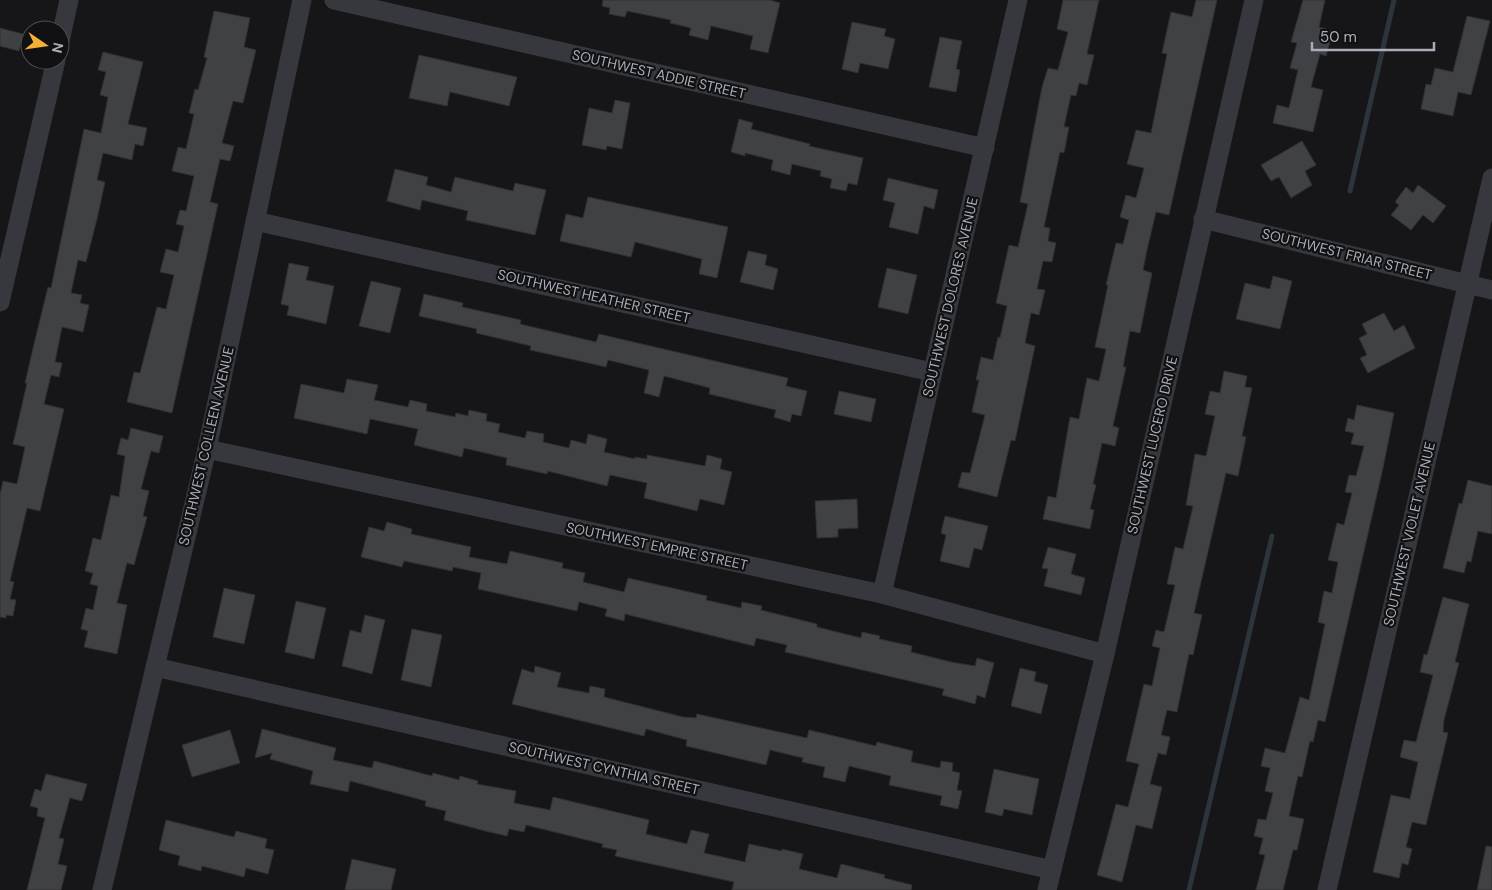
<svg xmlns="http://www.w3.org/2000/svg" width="1492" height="890" font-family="'DM Sans',sans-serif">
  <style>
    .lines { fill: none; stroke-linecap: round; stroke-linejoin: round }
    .stream { stroke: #2c353c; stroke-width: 5 }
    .building { fill: #404145; stroke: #303034 }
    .street { stroke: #37383d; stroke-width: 19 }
    .labels { text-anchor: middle; stroke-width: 4.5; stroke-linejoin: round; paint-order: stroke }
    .street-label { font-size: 14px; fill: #a8adb8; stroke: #111113 }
  </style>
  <rect width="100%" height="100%" fill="#161618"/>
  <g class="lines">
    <g class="stream">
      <polyline points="1350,191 1394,0"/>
      <polyline points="1189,890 1272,536"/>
    </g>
  </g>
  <g class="building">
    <polygon points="603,0 770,0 780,3 768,53 750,49 753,36 711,26 708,40 689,35 691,28 670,23 671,20 627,11 625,17 609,14 610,8 602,6"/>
    <polygon points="1063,0 1099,0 1087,54 1094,55 1087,85 1079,83 1076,96 1071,95 1064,127 1069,127 1064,153 1060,152 1044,227 1050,228 1048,241 1056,243 1052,262 1043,261 1037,289 1045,290 1039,315 1031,313 1025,343 1035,346 1015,441 1011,440 997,497 958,487 962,472 970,473 985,415 972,412 979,380 976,380 981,357 993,360 998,337 1000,338 1007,306 996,303 1009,245 1018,247 1028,204 1020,202 1042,87 1048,68 1058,70 1068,32 1057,29"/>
    <polygon points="1196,0 1217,0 1169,215 1156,212 1147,250 1143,270 1152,273 1140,333 1130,331 1123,367 1126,367 1113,426 1119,428 1115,446 1102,443 1093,484 1096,485 1090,509 1094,510 1090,529 1043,519 1048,496 1056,498 1070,417 1079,419 1087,378 1099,381 1106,349 1095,347 1108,285 1106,285 1116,243 1123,244 1129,220 1120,217 1126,195 1136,198 1144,168 1127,164 1136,130 1151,133 1167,54 1162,53 1171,12 1192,17"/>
    <polygon points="1303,0 1325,0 1319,27 1333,31 1326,56 1320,54 1311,87 1323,90 1313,132 1273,123 1277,105 1289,108 1298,70 1290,68 1297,43 1291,42"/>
    <polygon points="214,11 250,18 244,47 256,50 243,103 233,101 222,143 234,146 230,161 220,159 210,202 218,204 172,413 127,402 134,372 140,373 157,307 166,309 174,275 160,272 166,249 178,252 184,226 176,224 180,210 186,211 194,176 172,171 178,147 186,149 194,114 189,113 195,89 198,90 207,58 204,57"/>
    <polygon points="1467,16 1490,21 1471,95 1458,92 1453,116 1421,109 1426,84 1431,85 1435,68 1453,72"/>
    <polygon points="852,22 886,29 884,36 895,39 888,69 860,63 858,73 842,69"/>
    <polygon points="0,28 23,34 19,51 0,46"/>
    <polygon points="940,37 962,41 956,69 960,70 956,92 929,87"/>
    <polygon points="103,52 143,62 128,124 147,128 143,146 135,144 132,160 103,153 97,180 105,182 97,219 86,262 78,260 71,293 82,295 80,303 89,305 83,332 62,327 55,362 62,363 59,377 51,375 44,404 64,409 40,511 27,508 10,581 14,582 10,599 16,600 13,616 6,615 6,618 0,617 0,494 3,481 17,484 25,447 13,444 27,383 25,383 34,344 48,287 51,288 84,129 101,133 108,97 100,95 106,72 98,70"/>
    <polygon points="419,55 517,77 509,106 450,92 447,106 409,98"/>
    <polygon points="615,100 630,103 622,149 607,146 606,150 582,145 589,108 612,113"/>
    <polygon points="739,119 753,123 751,129 810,144 809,146 863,158 857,185 848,183 846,191 830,188 832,179 820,176 821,171 792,164 790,175 771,170 773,160 745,153 745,156 731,152"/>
    <polygon points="1302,141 1316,165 1305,171 1312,185 1291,198 1279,177 1271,181 1261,165"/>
    <polygon points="395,169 428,177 426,185 451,192 455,177 513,191 515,183 546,190 535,235 466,220 468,211 422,200 420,210 387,201"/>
    <polygon points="888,178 938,190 934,209 924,206 918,234 889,227 895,203 883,200"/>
    <polygon points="1418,185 1446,206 1433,223 1423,215 1411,230 1391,215 1399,205 1395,202 1406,187 1413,193"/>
    <polygon points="588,197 728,227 717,278 699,274 702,259 635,242 631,257 560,241 566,214 583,218"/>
    <polygon points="748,251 767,255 765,265 778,269 773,290 740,282"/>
    <polygon points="289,263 309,267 306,280 334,286 326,324 287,315 289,306 281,304"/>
    <polygon points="887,268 917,275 908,314 878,307"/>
    <polygon points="1273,276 1292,281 1280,329 1236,319 1245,283 1270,289"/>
    <polygon points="371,281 401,288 390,333 359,326"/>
    <polygon points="424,294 463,303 462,307 521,320 520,324 596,342 599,334 788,378 786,386 807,391 801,416 792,414 790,422 774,417 776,410 709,394 710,388 664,376 659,397 644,393 649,370 608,360 606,367 571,359 530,350 531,346 476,333 477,329 419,316"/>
    <polygon points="1384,313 1394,331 1404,325 1415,348 1368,373 1360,358 1367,355 1359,338 1367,334 1362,324"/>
    <polygon points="1224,371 1247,376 1245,387 1252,388 1242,436 1246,437 1238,476 1226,473 1194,613 1202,615 1193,655 1189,654 1177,712 1167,710 1161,735 1170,737 1166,755 1158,753 1150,784 1162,787 1152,829 1136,825 1122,882 1097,875 1116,804 1128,807 1139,764 1126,761 1144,684 1152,686 1160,648 1152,646 1156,630 1164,632 1175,585 1167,584 1175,547 1183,549 1193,506 1186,505 1195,454 1206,456 1215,416 1205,414 1210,391 1220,393"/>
    <polygon points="347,379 378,385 374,400 408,407 410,400 427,404 426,411 455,417 456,413 468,416 469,410 487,414 486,421 500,424 498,432 525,438 527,431 544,434 543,442 569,448 571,440 586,444 588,434 607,439 604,452 635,459 635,457 647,459 647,455 705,466 707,455 722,459 720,469 732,472 724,505 700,499 697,511 644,498 647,483 610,475 607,486 548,471 547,474 506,465 507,458 464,448 462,457 414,445 418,429 370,419 367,434 294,418 301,384 344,393"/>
    <polygon points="839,391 876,399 871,422 834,414"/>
    <polygon points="1357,405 1394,413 1383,468 1325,722 1318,720 1313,742 1310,741 1302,777 1298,776 1289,816 1304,819 1297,850 1293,850 1283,890 1256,890 1265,855 1259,854 1263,838 1254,836 1258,819 1266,820 1273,793 1265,791 1270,768 1261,766 1265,748 1285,753 1300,697 1309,700 1325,624 1318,622 1324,591 1332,593 1338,562 1328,560 1337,523 1344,525 1352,493 1345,492 1349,475 1356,476 1364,446 1351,444 1354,433 1345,431 1348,418 1354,420"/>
    <polygon points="131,428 163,436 159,453 151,451 141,489 149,491 143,516 147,517 134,565 127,563 117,603 127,605 117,654 84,647 88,631 81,629 86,608 93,610 98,586 90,584 93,573 85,571 93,538 101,540 111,495 119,497 125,456 117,454 121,438 128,440"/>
    <polygon points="1468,480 1492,486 1492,534 1478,531 1471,562 1467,561 1464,573 1443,568 1459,503 1462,504"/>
    <polygon points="857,499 858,528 838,529 838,537 817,538 815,501"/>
    <polygon points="945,516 988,526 982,550 974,548 969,568 940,561 946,535 941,533"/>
    <polygon points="387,522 412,529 411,534 471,547 469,557 507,564 510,551 563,563 562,568 585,573 583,582 624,592 628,578 707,596 706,600 741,608 742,602 762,606 761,610 817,624 817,627 861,638 862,632 880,636 879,639 912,646 911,652 951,662 975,666 977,658 994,663 985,698 977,695 975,704 942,695 944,689 785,652 787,645 756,638 754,646 625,614 624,621 605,616 607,609 579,602 577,611 478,589 481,573 453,567 452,571 404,561 402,567 361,557 369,527 384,531"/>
    <polygon points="1048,547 1076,554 1071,574 1085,578 1081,595 1044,586 1048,569 1042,568"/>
    <polygon points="224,588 255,595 244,644 213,637"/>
    <polygon points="1443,597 1469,604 1455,662 1459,663 1444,720 1443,732 1448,733 1426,825 1412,822 1406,847 1412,849 1408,865 1402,863 1399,878 1373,872 1391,795 1410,799 1418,762 1400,757 1404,740 1416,742 1433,675 1420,672 1424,654 1427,655"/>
    <polygon points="296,601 326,608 314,659 285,652"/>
    <polygon points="365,615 385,620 372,674 342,666 350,630 361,633"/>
    <polygon points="412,629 442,635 431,687 401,680"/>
    <polygon points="535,666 561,673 557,687 589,693 590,686 605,689 604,697 683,717 696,718 697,714 807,738 809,730 876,746 877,742 913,751 911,762 940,768 941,761 953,763 952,771 960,773 957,790 962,791 958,809 940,805 942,796 889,785 891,776 849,766 845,782 823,777 825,767 802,762 803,758 770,750 766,765 686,746 687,740 646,729 644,736 512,704 522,669 534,673"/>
    <polygon points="1020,668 1036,672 1034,681 1048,685 1041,714 1011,706"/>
    <polygon points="262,729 336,748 333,760 372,768 374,761 432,776 433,773 459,780 460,776 478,781 477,784 516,791 514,803 550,810 553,797 649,820 646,834 687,844 691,830 709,834 704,853 745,862 749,844 782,851 782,849 803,854 799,869 837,878 841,864 885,875 884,878 912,885 911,890 732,890 734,882 615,856 617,850 602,847 603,844 526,825 524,832 509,829 507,836 485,831 444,820 446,811 425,806 426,801 350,781 348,792 310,784 313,771 270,759 272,753 255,758"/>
    <polygon points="230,730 240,763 192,777 182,745"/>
    <polygon points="994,769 1039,779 1032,815 1004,809 1002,816 985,812"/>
    <polygon points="46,774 87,784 82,801 70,798 59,838 64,839 58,864 67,866 61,890 27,890 45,818 37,816 38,808 30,806 35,789 41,791"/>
    <polygon points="166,820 234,837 236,831 267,839 265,848 274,850 268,874 246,868 244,877 202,866 201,871 178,865 180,856 159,850"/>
    <polygon points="1486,846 1492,847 1492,890 1477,890"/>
    <polygon points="352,859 396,869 391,890 345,890"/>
  </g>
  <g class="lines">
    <g class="street">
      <polyline points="334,0 985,148"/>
      <polyline points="60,41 69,0"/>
      <polyline points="1203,219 1492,290"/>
      <polyline points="255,221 932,372"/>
      <polyline points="0,302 56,60"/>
      <polyline points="207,449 882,594 1105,654"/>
      <polyline points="882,594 1018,0"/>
      <polyline points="155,667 1052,870"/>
      <polyline points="102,890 207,449 302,0"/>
      <polyline points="1047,890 1105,654 1254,0"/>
      <polyline points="1327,890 1492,178"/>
    </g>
  </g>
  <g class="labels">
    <g class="street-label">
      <text transform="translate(659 74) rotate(13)" y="5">SOUTHWEST ADDIE STREET</text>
      <text transform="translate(1347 254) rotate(14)" y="5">SOUTHWEST FRIAR STREET</text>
      <text transform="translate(594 296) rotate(13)" y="5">SOUTHWEST HEATHER STREET</text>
      <text transform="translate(950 297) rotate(-77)" y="5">SOUTHWEST DOLORES AVENUE</text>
      <text transform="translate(1152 445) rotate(-77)" y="5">SOUTHWEST LUCERO DRIVE</text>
      <text transform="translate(206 446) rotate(-77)" y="5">SOUTHWEST COLLEEN AVENUE</text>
      <text transform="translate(1409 534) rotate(-77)" y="5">SOUTHWEST VIOLET AVENUE</text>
      <text transform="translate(657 546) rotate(12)" y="5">SOUTHWEST EMPIRE STREET</text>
      <text transform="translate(604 768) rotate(13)" y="5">SOUTHWEST CYNTHIA STREET</text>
    </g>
  </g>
  <g transform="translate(45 45) rotate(103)"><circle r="24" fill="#111113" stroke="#4d4f55"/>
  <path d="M0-4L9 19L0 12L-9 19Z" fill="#f2b134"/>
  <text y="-8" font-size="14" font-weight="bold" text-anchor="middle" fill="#a8adb8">N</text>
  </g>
  <path d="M1312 42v8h122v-8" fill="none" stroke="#a8adb8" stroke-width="2.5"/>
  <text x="1320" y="42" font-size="15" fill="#a8adb8" stroke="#111113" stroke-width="4" paint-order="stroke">50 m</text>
</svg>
